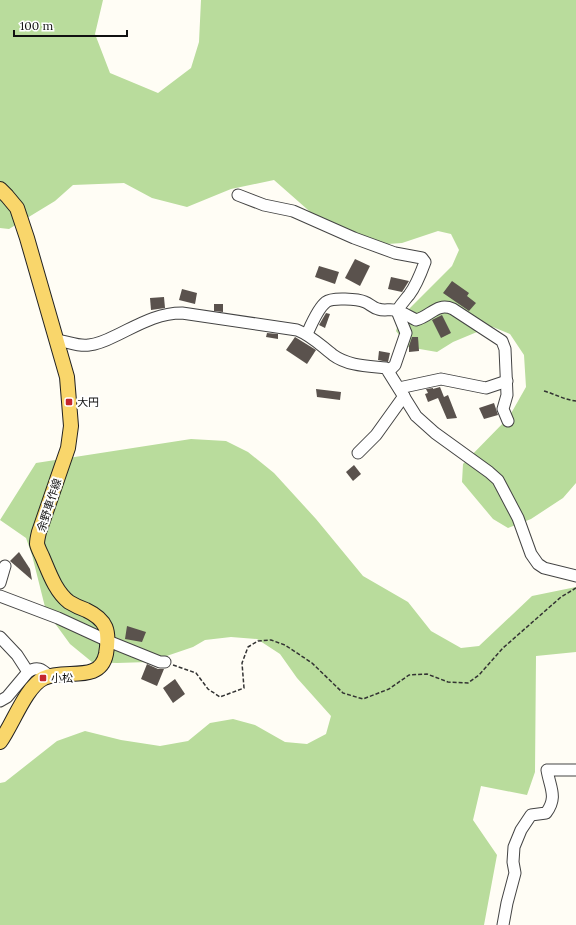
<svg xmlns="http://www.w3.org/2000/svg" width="576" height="925" font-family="Lora,'Noto Sans JP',serif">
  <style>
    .forest { fill: #b9dc9c }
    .building { fill: #5a524d }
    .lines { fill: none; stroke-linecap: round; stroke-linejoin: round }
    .minor-casing { stroke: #444; stroke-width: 13 }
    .major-casing { stroke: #222; stroke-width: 16 }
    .path { stroke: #333; stroke-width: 1.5; stroke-dasharray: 4 2; stroke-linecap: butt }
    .minor { stroke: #fff; stroke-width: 11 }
    .major { stroke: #f9d66b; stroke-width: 14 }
    .poi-dot { fill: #c4262e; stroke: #fff; stroke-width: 1.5 }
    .labels { text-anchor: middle; stroke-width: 4; stroke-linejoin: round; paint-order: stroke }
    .poi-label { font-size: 11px; fill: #111; stroke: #fff; text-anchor: start }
    .street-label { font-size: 11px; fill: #111; stroke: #fff }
  </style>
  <rect width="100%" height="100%" fill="#fffdf5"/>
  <g class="forest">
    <polygon points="0,0 103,0 95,34 110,73 158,93 191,68 199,42 201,0 576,0 576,483 563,498 531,519 508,528 493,519 462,482 463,464 509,417 526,387 524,355 510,334 493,327 477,332 453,342 437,352 408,347 396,331 400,318 452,266 459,250 451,234 438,231 402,243 373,245 345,241 316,217 274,180 231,189 187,207 152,198 124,183 73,185 55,201 9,229 0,228"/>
    <polygon points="191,439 226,441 248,452 274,473 316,519 363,576 408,602 431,631 461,648 479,646 532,596 576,587 576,652 536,656 535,772 527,795 481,786 473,820 497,855 484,925 0,925 0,783 5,782 57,741 85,731 121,740 160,746 188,741 210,723 233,719 255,725 285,742 307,744 326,734 331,716 297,678 280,654 257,639 231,637 205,640 193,647 149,662 117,663 92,662 70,644 46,611 32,555 26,538 0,520 36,463"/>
  </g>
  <g class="building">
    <polygon points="355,259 370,266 360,286 345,278"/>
    <polygon points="319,266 339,272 335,284 315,277"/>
    <polygon points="391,277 409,281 402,292 388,289"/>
    <polygon points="452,281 469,293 467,296 476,303 469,311 443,293"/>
    <polygon points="182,289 197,293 195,304 179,300"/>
    <polygon points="164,297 165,308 151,310 150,298"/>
    <polygon points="214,304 223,304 223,312 214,311"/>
    <polygon points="326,313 330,314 325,328 319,325"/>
    <polygon points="442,315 451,333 441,338 432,320"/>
    <polygon points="267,333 278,334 278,339 266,337"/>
    <polygon points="295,337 316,350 307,364 286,350"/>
    <polygon points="412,337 418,337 419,351 409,352 409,346"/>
    <polygon points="379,351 390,353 388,362 378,360"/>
    <polygon points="440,387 444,397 448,395 457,418 447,419 438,398 428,402 425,394 428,393 426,389 433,388 433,389"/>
    <polygon points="316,389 341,392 340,400 317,397"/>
    <polygon points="494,403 498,415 484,419 479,408"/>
    <polygon points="354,465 361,474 353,481 346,472"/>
    <polygon points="19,552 30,569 32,580 10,561"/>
    <polygon points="127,626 146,632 142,642 125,639"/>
    <polygon points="147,664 158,669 164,669 157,686 141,679"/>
    <polygon points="175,679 185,694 173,703 163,688"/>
  </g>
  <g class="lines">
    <defs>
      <g id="minor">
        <path d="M238,195L264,205L293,211L354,238L395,253L422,258L425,262C421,273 416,286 409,295C404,301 401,304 397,311L406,333L395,365L389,371"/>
        <path d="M307,334C311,325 318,308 326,302C332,297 358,299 365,302C370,304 373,308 378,309C384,311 389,309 394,310C401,311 410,317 416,320C431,316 437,302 453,309L502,341L505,349L507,395L503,409L508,421"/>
        <path d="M56,340C67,341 78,347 89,345C99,344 107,340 115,336C138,325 157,313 182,313L297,330C312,336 320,345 333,355C348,366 368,366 386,368L416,416L435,433L489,472L498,480L518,518L531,554L538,564L544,568L576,576"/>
        <polyline points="399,388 441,379 486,388 507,381"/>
        <polyline points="358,453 376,435 404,396"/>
        <polyline points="0,583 5,566"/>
        <polyline points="0,596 58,618 108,641 160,662 165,662"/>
        <polyline points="0,637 17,655 28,672"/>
        <path d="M0,701L7,697L28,672C37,666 42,669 49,676"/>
        <path d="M503,925L507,903L515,873L513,862L514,847L521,830L531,815L546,813C558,797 550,788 547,770H576"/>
      </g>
      <path id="major" d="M0,189L7,196L17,208L27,238L67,377L71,426L68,448L39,532C38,536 37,541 37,544C38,548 40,552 42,556C49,572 55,591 69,602C74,605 80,608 86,610C107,620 110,631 106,654C100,684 65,668 44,678C26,686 12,726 0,742"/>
    </defs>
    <use href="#minor" class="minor-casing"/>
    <use href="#major" class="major-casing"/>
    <g class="path">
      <path d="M544,391C555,394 565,400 576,401"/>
      <polyline points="173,665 196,673 208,689 220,697 244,688 242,663 248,647 258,641 271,640 285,645 312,663 343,693 363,699 389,689 409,675 427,674 448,682 468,683 479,675 503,648 561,597 576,588"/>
    </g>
    <use href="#minor" class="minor"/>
    <use href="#major" class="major"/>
  </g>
  <g class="poi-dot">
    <rect x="65" y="398" width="8" height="8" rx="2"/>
    <rect x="39" y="674" width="8" height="8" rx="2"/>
  </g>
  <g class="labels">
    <g class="poi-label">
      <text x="77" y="406">大円</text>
      <text x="51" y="682">小松</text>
    </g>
    <g class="street-label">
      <text transform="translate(49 505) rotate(-72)" y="4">余野車作線</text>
    </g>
  </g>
  <path d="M14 30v6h113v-6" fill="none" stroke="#111111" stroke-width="2"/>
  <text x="20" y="30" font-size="12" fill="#111111" stroke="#ffffff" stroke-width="3" paint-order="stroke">100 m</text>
</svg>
